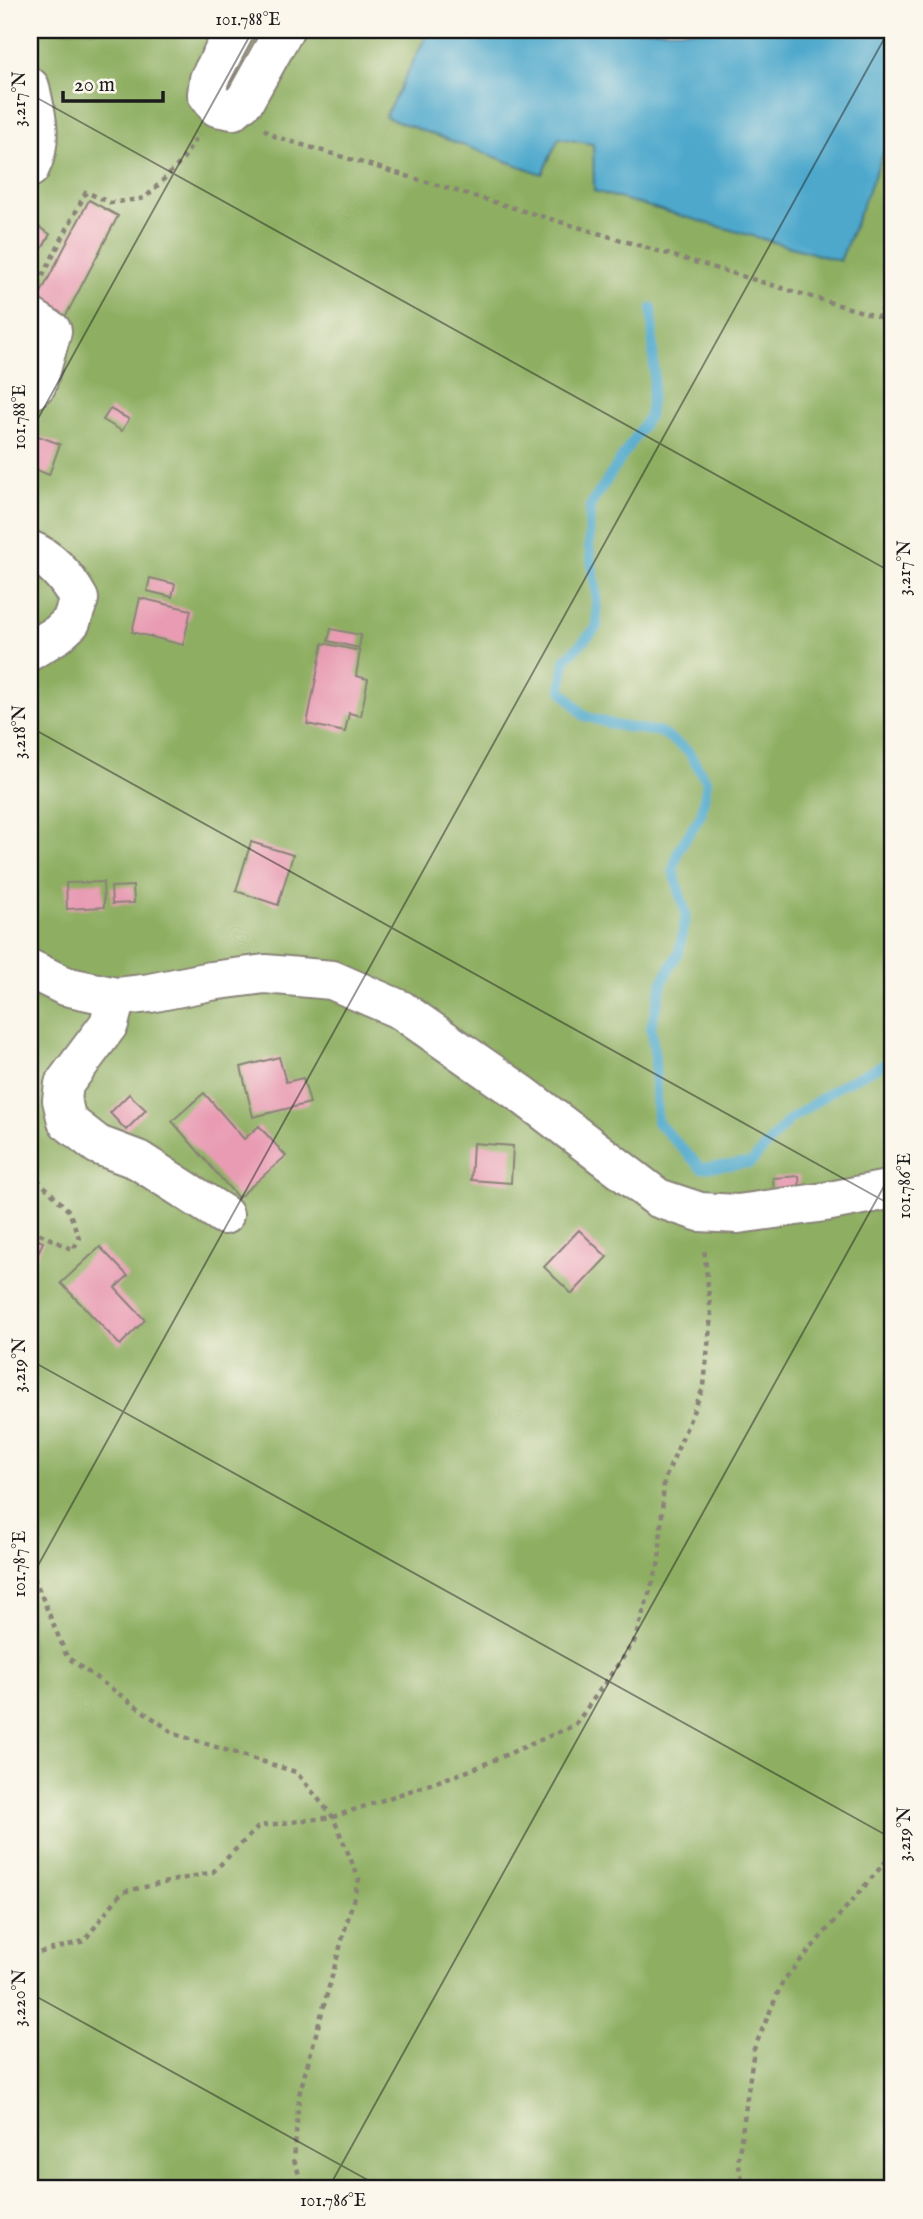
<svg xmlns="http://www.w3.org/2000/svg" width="923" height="2219" font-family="'IM FELL English',serif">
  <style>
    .forest { fill: #8eaf62; stroke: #55663f; stroke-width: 2 }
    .water { fill: #4ea8cc; stroke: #356274; stroke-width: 2 }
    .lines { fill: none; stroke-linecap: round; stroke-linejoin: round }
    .stream { stroke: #4ea8cc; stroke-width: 10 }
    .building { fill: #e89bb3 }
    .minor-casing { stroke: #898378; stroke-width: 42 }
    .path { stroke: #898378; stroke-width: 4.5; stroke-dasharray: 5 5; stroke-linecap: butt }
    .minor { stroke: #fff; stroke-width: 38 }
    .ticks { fill: none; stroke: #1c1c1c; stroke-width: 2; stroke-opacity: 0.45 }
    .neatline { fill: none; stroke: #1c1c1c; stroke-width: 2.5 }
    .ticks-label { font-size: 18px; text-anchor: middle; fill: #1c1c1c }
  </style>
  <rect width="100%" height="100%" fill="#fbf7ec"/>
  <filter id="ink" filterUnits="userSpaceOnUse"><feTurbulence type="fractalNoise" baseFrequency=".0143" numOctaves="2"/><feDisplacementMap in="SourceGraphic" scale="14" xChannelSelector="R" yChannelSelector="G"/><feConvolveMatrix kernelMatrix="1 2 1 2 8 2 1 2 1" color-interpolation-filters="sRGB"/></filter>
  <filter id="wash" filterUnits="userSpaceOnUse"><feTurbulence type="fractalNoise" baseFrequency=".00686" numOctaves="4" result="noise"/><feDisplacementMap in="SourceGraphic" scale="28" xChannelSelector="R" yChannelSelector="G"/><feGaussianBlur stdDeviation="1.57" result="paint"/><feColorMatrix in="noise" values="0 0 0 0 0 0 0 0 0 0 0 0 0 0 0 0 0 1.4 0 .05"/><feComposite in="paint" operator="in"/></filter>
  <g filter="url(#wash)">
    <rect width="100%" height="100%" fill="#f6ead4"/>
    <rect class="forest" x="30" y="30" width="863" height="2159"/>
    <polygon class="water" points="429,30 884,30 893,35 893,129 840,261 594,191 593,144 559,138 542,174 385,117"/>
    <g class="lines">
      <polyline class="stream" points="652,308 654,380 649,416 590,506 589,547 596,589 597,627 565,660 561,689 584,716 619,726 661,732 688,751 707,782 701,815 679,849 673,870 686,914 679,952 663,980 651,1027 655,1057 657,1122 701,1168 751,1163 788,1121 839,1086 893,1060"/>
    </g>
    <g id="blocks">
      <g class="building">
        <polygon points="89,200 118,216 62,323 33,308"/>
        <polygon points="34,224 50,234 36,260 30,257 30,232"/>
        <polygon points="110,409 129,419 122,431 103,420"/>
        <polygon points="30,433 60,444 49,475 30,467"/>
        <polygon points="150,578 175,584 172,597 147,591"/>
        <polygon points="140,598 191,610 183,645 132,632"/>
        <polygon points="331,629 361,635 359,648 328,641"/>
        <polygon points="323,643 360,651 356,676 368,679 361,716 349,713 345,732 307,724"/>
        <polygon points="251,842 293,855 278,905 236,891"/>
        <polygon points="103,882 104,907 67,909 66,883"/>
        <polygon points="133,886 134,903 112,904 111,887"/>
        <polygon points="279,1057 286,1082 303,1078 310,1103 253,1117 241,1067"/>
        <polygon points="204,1093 244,1139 259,1126 286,1156 238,1198 172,1121"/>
        <polygon points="129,1094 146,1110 126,1130 110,1113"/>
        <polygon points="473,1143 513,1146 511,1183 471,1180"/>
        <polygon points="799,1176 800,1191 774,1194 773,1178"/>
        <polygon points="579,1230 607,1257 572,1294 544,1267"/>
        <polygon points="30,1236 43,1242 30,1271"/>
        <polygon points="100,1247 128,1276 115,1288 145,1320 120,1345 61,1283"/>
      </g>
    </g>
  </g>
  <g filter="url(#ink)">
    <use href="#blocks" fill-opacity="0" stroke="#898378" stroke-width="2"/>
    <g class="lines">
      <defs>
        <g id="minor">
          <polyline points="235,30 209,79 207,94 217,107 233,110 245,100 284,30"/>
          <path d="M30,87C36,114 44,141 30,168"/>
          <polyline points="30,317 52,331 37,384 30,391"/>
          <path d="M30,550C52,559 68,579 79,599L71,622L58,634L30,651"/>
          <polyline points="30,969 65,986 116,997 150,993 211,981 265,974 332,980 401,1010 523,1095 658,1198 700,1212 738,1214 825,1202 893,1189"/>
          <polyline points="116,997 109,1024 64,1084 62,1100 67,1121 98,1145 138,1160 224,1215"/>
        </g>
      </defs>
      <use href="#minor" class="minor-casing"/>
      <g class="path">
        <polyline points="264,129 276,137 879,317 893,284"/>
        <polyline points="38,285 86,192 111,203 145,198 181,162 199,134"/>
        <polyline points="30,1172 69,1211 79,1238 73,1250 30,1229"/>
        <polyline points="30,1568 67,1657 175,1734 296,1772 333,1817 359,1879 299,2095 294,2160 304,2189"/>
        <polyline points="30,1955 84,1941 122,1892 213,1872 259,1826 333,1817 471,1770 575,1725 634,1642 659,1562 664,1481 704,1386 711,1315 704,1248"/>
        <polyline points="744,2189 738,2161 754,2049 783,1981 893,1853"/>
      </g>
      <use href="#minor" class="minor"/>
    </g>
  </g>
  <path class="ticks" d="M30,94L893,573M30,433L253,30M30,727L893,1206M30,1360L893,1839M30,1580L889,30M30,1993L384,2189M328,2189L893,1170"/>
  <rect width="923" height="2219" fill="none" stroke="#fbf7ec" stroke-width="77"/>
  <path d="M63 91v10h100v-10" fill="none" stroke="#1c1c1c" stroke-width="3.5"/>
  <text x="74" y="91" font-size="21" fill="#1c1c1c" stroke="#fbf7ec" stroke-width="5" paint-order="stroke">20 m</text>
  <rect x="38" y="38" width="846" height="2142" class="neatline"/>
  <g class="ticks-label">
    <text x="248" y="25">101.788°E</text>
    <text transform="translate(19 99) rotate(-90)" y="6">3.217°N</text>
    <text transform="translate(19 417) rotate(-90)" y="6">101.788°E</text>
    <text transform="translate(904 568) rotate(-90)" y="6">3.217°N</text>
    <text transform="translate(19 732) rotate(-90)" y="6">3.218°N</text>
    <text transform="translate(904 1186) rotate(-90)" y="6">101.786°E</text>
    <text transform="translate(19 1365) rotate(-90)" y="6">3.219°N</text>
    <text transform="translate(19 1564) rotate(-90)" y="6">101.787°E</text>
    <text transform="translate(904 1834) rotate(-90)" y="6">3.219°N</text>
    <text transform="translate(19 1998) rotate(-90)" y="6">3.220°N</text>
    <text x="333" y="2206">101.786°E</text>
  </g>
</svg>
